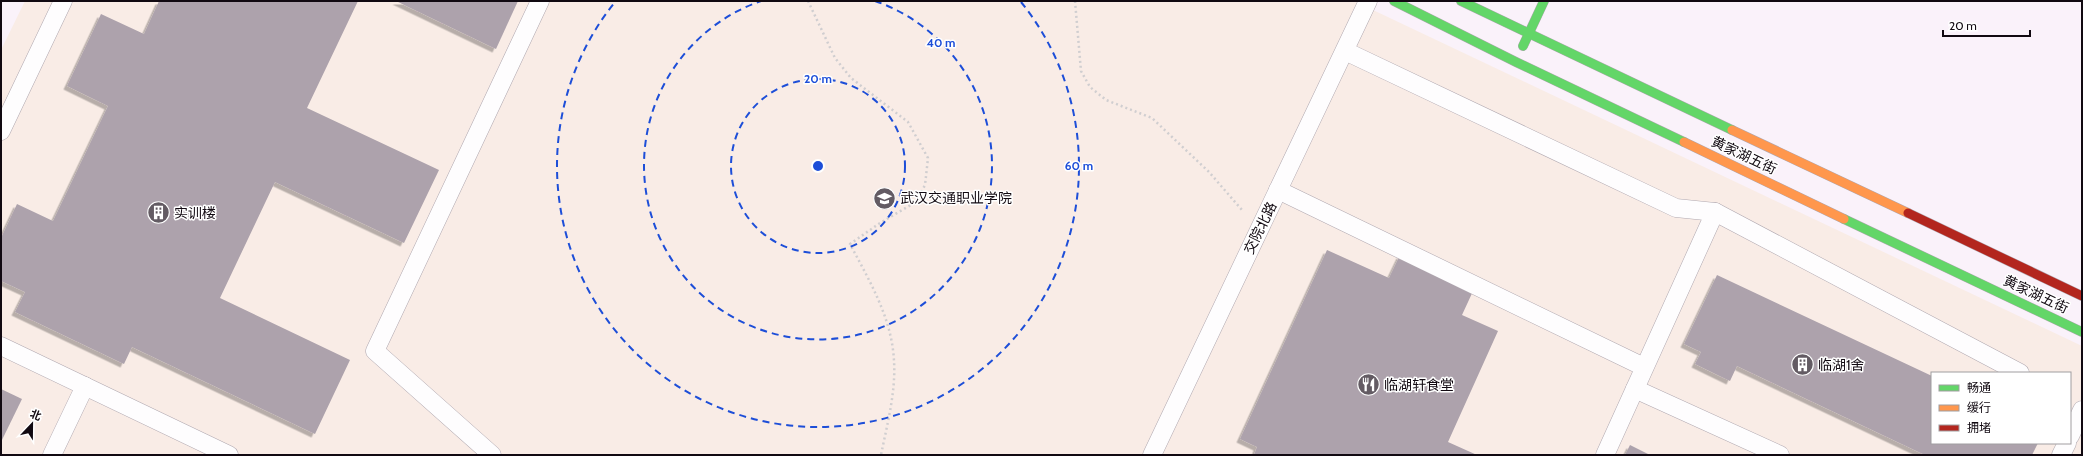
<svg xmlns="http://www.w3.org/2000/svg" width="2083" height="456" font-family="Cabin,'Noto Sans SC',sans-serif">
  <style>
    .education { fill: #f9ece6; fill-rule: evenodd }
    .building { fill: #ada2ac; filter: url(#shadow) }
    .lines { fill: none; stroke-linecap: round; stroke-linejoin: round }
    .lane-casing { stroke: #b0a8b0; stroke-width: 19 }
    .fast-casing { stroke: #b0a8b0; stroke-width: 10 }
    .slow-casing { stroke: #b0a8b0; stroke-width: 10 }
    .jam-casing { stroke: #b0a8b0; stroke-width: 10 }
    .path { stroke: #d0ced0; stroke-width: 2.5; stroke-dasharray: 2 3; stroke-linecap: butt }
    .lane { stroke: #fefdfe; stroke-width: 18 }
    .fast { stroke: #63d668; stroke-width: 9 }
    .slow { stroke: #ff974d; stroke-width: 9 }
    .jam { stroke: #b3261e; stroke-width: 9 }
    .ring { fill: none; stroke: #1d4ed8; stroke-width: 2; stroke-dasharray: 7 5 }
    .labels { text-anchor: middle; stroke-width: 3; stroke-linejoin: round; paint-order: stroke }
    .street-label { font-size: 14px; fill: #110911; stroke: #fff }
    .poi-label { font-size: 14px; fill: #110911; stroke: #fff; text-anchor: start }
    .centre { fill: #1d4ed8; stroke: #fff; stroke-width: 2 }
    .ring-label { font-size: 12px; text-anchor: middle; font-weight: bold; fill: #1d4ed8; stroke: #fff; stroke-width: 3; stroke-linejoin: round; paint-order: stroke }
  </style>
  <defs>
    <filter id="shadow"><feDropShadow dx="-3.5" dy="3.5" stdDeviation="0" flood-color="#0004"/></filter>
  </defs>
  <rect width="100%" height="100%" fill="#faf2fa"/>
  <path class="education" d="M25,1H1354L2082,346V455H1V50ZM1932,373H2070V443H1932Z"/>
  <g class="building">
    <polygon points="159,1 358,1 307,108 439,170 404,243 275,182 220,298 350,360 315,434 132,347 124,364 15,312 25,292 1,281 1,238 17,204 53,221 108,106 67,86 101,14 144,34"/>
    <polygon points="396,1 518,1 496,49"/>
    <polygon points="1327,250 1389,278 1400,255 1474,289 1462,315 1498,331 1448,442 1477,455 1254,455 1257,447 1240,439"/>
    <polygon points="1717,275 1932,376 1932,443 2038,443 2032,455 1925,455 1737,366 1730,381 1695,364 1701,352 1684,344"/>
    <polygon points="1,389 22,399 1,442"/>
    <polygon points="1630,445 1650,455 1625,455"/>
  </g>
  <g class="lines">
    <defs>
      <g id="lane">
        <polyline points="1345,51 1676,208 1715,212 2020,373"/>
        <polyline points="1,131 63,1"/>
        <polyline points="1278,190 1644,367"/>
        <polyline points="1,346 229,455"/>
        <polyline points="1635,389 1780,455"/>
        <polyline points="2070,436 2082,410"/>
        <polyline points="52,455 85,386"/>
        <polyline points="492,455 375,351 540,1"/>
        <polyline points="1152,455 1368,1"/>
        <polyline points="1605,455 1715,212"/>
        <polyline points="2061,455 2067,443"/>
      </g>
      <g id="fast">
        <polyline points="1394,1 1516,62 1684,142"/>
        <polyline points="1461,1 1732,130"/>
        <polyline points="1523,46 1544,1"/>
        <polyline points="1844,219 2082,332"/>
      </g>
      <g id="slow">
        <polyline points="1732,130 1908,213"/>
        <polyline points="1684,142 1844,219"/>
      </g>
      <polyline id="jam" points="1908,213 2082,296"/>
    </defs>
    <use href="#lane" class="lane-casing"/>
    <use href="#fast" class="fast-casing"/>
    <use href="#slow" class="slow-casing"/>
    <use href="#jam" class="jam-casing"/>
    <g class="path">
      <path d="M808,1L835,58L851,78L908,122L928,158L925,185L916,202L880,223L850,244C869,280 892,318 894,361C896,392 887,425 881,455"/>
      <polyline points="1075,1 1081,71 1090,87 1106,100 1152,118 1209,172 1242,210"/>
    </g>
    <use href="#lane" class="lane"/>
    <use href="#fast" class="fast"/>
    <use href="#slow" class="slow"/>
    <use href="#jam" class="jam"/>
  </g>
  <g class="ring">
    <circle cx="818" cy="166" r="87"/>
    <path d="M875 1A174 174 0 1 1 761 1"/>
    <path d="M1021 2A261 261 0 1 1 615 2"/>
  </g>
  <defs>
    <symbol id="university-disc" viewBox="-11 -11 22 22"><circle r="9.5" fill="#635b63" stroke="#fff"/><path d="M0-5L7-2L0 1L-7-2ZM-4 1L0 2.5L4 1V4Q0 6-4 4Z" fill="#fff"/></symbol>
    <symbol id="building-disc" viewBox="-11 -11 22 22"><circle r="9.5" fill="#635b63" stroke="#fff"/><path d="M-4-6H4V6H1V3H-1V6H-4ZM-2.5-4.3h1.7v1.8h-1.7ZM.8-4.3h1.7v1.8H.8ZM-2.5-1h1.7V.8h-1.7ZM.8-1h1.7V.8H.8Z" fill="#fff"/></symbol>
    <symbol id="restaurant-disc" viewBox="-11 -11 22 22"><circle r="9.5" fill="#635b63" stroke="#fff"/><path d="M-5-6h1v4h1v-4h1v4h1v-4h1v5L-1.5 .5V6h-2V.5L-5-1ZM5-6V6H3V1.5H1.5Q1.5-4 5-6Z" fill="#fff"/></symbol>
  </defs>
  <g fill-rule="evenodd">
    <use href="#university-disc" x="872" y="186" width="25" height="25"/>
    <use href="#building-disc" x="146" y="200" width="25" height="25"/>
    <use href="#building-disc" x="1790" y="352" width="25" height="25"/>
    <use href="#restaurant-disc" x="1356" y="372" width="25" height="25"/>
  </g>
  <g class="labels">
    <g class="street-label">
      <text transform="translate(1744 155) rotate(25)" y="5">黄家湖五街</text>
      <text transform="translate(1260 228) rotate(-64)" y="5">交院北路</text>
      <text transform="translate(2036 294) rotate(25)" y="5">黄家湖五街</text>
    </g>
    <g class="poi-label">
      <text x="900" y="203">武汉交通职业学院</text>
      <text x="174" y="218">实训楼</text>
      <text x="1818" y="370">临湖1舍</text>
      <text x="1384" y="390">临湖轩食堂</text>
    </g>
  </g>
  <circle cx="818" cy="166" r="6" class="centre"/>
  <g class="ring-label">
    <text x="941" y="47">40 m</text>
    <text x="818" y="83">20 m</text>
    <text x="1079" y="170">60 m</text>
  </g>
  <rect width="2083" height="456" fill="none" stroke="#110911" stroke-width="4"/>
  <rect x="1931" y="372" width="140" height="72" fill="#ffffff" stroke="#a09da0"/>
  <rect x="1939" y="385" width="20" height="6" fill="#63d668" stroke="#a09da0"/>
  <text x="1967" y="392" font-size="12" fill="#110911">畅通</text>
  <rect x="1939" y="405" width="20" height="6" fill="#ff974d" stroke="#a09da0"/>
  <text x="1967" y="412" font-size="12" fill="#110911">缓行</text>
  <rect x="1939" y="425" width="20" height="6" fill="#b3261e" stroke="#a09da0"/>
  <text x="1967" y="432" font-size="12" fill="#110911">拥堵</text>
  <g transform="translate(32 424) rotate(22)" stroke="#ffffff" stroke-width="3" paint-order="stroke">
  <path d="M0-3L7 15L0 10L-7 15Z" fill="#110911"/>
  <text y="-6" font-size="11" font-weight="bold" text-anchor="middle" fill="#110911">北</text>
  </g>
  <path d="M1943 30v6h87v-6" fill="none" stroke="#110911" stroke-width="2"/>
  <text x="1949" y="30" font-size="12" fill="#110911" stroke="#ffffff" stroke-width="3" paint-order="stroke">20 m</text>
</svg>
